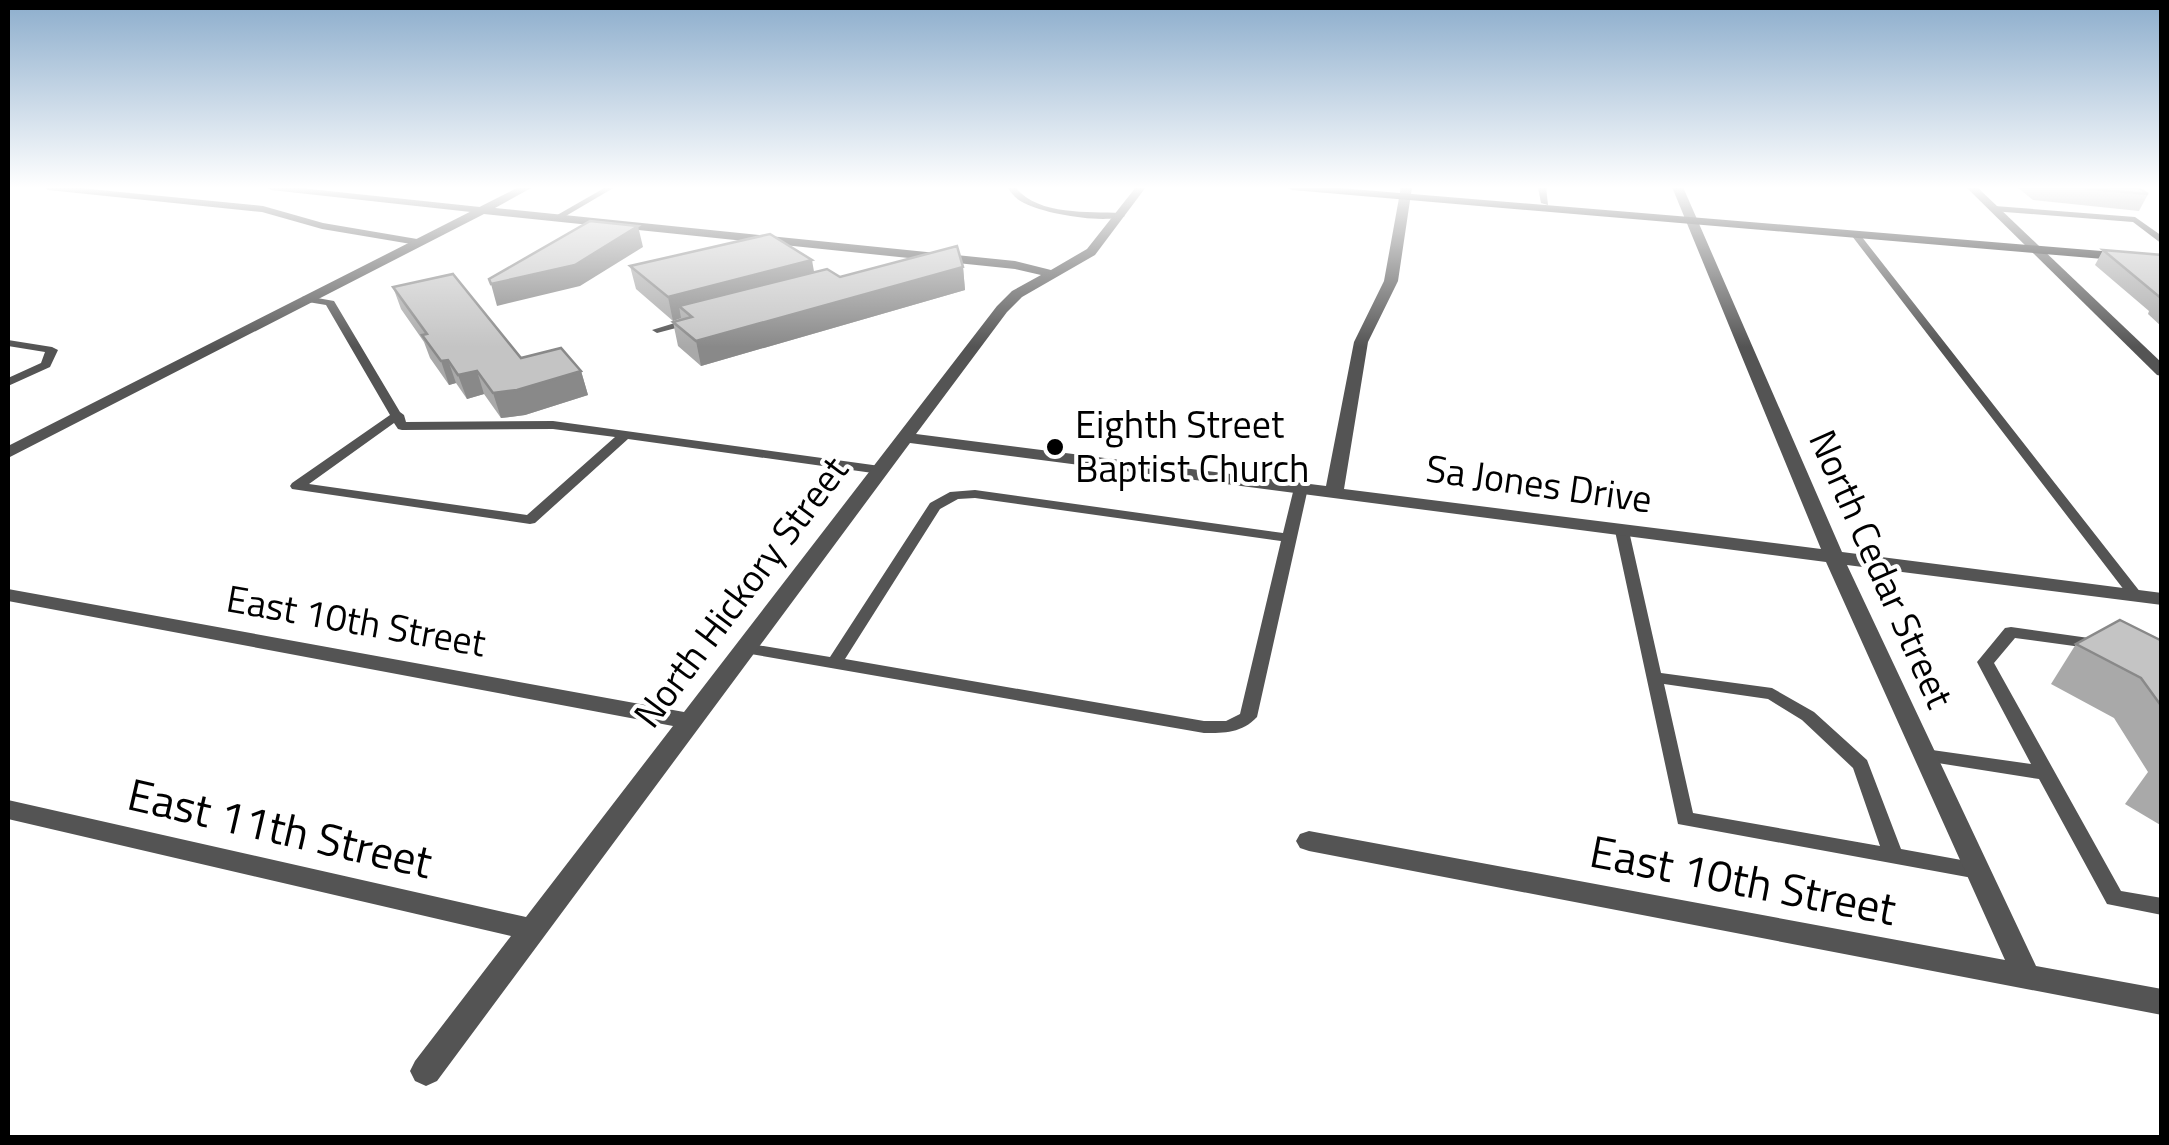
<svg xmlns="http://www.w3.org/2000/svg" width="2169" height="1145" font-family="'Titillium Web',sans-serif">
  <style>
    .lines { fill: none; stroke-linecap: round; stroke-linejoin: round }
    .lane { fill: #545454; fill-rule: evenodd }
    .street { fill: #545454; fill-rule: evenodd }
    .secondary { fill: #212121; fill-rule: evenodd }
    .wall { fill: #a9a9a9 }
    .shaded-wall { fill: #898989 }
    .building { fill: #c4c4c4; stroke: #898989; stroke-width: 2.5 }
    .poi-dot { fill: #000; stroke: #fff; stroke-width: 4 }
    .labels { text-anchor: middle; stroke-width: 8; stroke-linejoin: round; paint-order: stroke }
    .poi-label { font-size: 38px; fill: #000; stroke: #fff; text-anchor: start }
    .street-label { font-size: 38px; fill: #000; stroke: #fff }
    .near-street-label { font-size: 45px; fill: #000; stroke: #fff }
  </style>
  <rect width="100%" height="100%" fill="#fff"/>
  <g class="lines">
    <g class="lane">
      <polygon points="44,187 69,187 263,206 323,223 417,239 422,242 417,245 322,229 262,212 48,190"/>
      <polygon points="267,187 291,187 480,207 484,210 480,213 271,190"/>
      <polygon points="606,187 615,187 559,220 552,218"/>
      <path d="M1007,187H1015C1039,216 1087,211 1121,213L1125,216C1104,224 1045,214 1024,203C1016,199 1012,194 1007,187Z"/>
      <polygon points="1538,187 1546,187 1548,205 1541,203"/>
      <polygon points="1995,206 2135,217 2162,236 2162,244 2133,222 1992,211 1992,207"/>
      <polygon points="1852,232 1858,232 2141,593 2144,596 2141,599 2131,599 1852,236"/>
      <path d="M306,296L334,301L400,412L404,415L406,422L553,421L880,466L887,470L880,474L628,439L535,523L530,524L292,489L290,486L292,483L390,415L326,305L302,301V297ZM394,423L398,429L402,430L553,429L615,437L527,515L309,484Z"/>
      <polygon points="691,318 696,321 695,323 657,333 652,330"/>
      <polygon points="8,340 52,347 58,350 50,367 8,386 8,378 41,363 45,352 8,346"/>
      <path d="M1301,484L1308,488L1257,717C1242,733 1225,733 1204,733L745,653L737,648L745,643L830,657L930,503L950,492L975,490L1283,533L1294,488ZM975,498L1281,541L1240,714L1226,721H1204L845,659L940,509L958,499Z"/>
      <path d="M1622,527L1629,531L1661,673L1772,688L1814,712L1867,760L1901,849L1978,863L1985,865L1988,871L1985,877L1978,879L1678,824L1615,531ZM1664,684L1768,699L1802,720L1853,768L1880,846L1693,813Z"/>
      <polygon points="2011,627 2096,639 2104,644 2096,649 2015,638 1994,663 2121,891 2162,898 2162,915 2107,904 2039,779 1925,761 1919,760 1916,755 1919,750 1925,749 2031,764 1977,662 2005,628"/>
    </g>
    <g class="street">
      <polygon points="519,187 533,187 495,208 1015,261 1051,270 1087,249 1136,187 1146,187 1095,255 1022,297 1007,312 916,434 1326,486 1354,342 1384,281 1401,187 1412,187 1398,281 1368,342 1344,489 1821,549 1672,187 1683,187 1842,552 2162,593 2162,605 1847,565 2036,966 2162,989 2162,1015 1309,851 1300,848 1296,841 1300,834 1309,831 2005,960 1826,562 910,443 437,1081 426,1086 415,1081 410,1071 415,1061 511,936 8,819 8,800 526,917 673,726 8,601 8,589 684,712 997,306 1012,291 1041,275 1015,269 484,214 8,458 8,446"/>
      <polygon points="1966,187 1977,187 2162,363 2162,376 2157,375"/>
    </g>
    <polygon class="secondary" points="1286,187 1328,187 2162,256 2162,264 1292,190"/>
  </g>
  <g class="wall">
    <polygon points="2017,187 2137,187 2148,194 2139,211 2033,200"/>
    <polygon points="2103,250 2162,255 2162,327 2148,314 2149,311 2095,265"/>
    <polygon points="630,266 814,272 840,277 963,267 965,290 701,366 678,346 673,322 681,318 673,321 636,289"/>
    <polygon points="393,287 521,358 581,371 588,395 525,415 501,418 484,394 467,399 456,383 449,385 430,358 424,342 401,309"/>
    <polygon points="2162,641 2162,826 2125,804 2148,772 2114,718 2051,684 2076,644"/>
  </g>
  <g class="shaded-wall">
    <polygon points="638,226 643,247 580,286 497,306 491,284"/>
    <polygon points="812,260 816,283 679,306 681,318 673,321 668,297"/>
    <polygon points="963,267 965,290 701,366 696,341"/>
    <polygon points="448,360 456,383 449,385 441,361"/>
    <polygon points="477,371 484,394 467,399 458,375"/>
    <polygon points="581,371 588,395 525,415 501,418 493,393"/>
  </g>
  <g class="building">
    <polygon points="2070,187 2137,187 2148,194"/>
    <polygon points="590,221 638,226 575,265 491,284 489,279"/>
    <polygon points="770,234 812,260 668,297 630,266"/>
    <polygon points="957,246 963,267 696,341 673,322 692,317 679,306 827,269 840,277"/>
    <polygon points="2103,250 2162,255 2162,299"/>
    <polygon points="453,274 521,358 561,348 581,371 517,390 493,393 477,371 458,375 448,360 441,361 422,335 427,334 393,287"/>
    <polygon points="2120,620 2162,641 2162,707 2141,678 2076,644"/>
  </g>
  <linearGradient id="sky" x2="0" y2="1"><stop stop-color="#8cadcc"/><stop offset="0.54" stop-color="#fff"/><stop offset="1" stop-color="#fff" stop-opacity="0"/></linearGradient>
  <rect width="2169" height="347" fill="url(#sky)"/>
  <circle class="poi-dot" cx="1055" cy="447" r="10"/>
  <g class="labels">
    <g class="poi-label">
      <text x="1075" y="438">Eighth Street<tspan x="1075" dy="44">Baptist Church</tspan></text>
    </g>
    <g class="street-label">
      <text transform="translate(1539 484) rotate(8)" y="13">Sa Jones Drive</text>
      <text transform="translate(1881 569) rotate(66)" y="13">North Cedar Street</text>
      <text transform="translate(741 592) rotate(-53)" y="13">North Hickory Street</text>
      <text transform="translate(356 621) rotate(10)" y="13">East 10th Street</text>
    </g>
    <g class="near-street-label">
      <text transform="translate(280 828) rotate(13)" y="16">East 11th Street</text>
      <text transform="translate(1743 880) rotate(11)" y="16">East 10th Street</text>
    </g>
  </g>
  <rect width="2169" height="1145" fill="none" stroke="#000000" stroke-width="20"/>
</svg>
